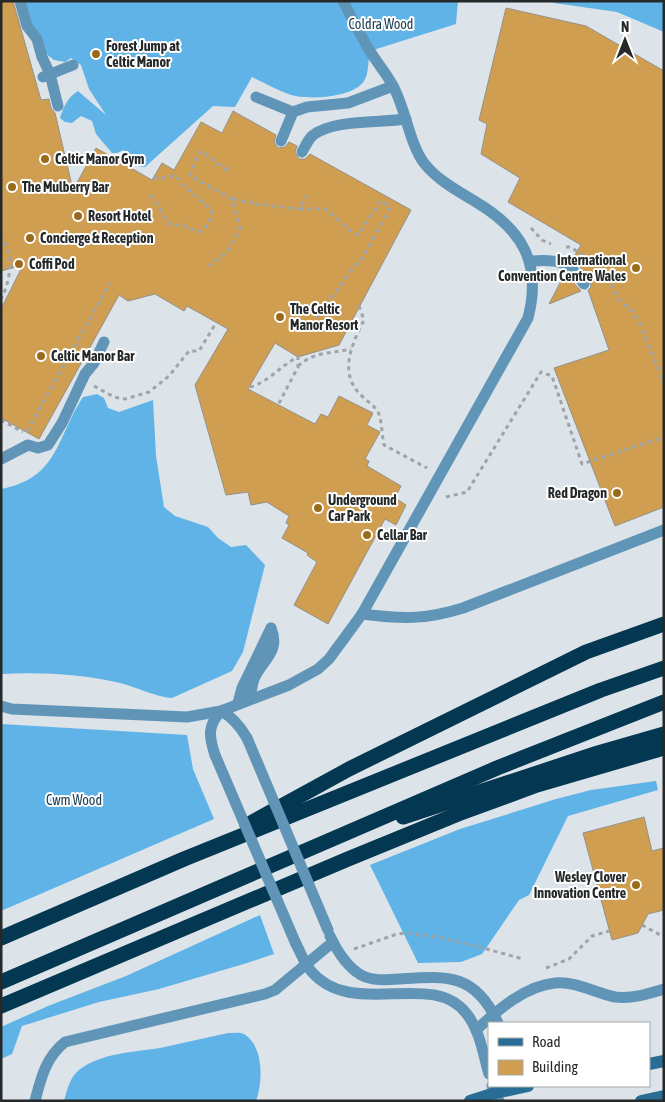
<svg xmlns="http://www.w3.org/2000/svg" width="665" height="1102" font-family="'Asap Condensed',sans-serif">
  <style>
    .forest { fill: #60b3e7 }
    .building { fill: #cf9e51; stroke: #94908a }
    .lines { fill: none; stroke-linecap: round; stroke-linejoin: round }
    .path { stroke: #9ea4a8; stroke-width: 3; stroke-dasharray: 4 4; stroke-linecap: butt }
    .lane { stroke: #6095b8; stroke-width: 11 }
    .secondary { stroke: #286d95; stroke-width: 12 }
    .highway { stroke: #043751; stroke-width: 15 }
    .lane-bridge { stroke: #6095b8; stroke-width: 11 }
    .poi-dot { fill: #996b1b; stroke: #fff; stroke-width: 2 }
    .labels { text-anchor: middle; stroke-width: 4; stroke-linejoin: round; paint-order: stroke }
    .park-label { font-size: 14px; fill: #1d4056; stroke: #fff }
    .poi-label { font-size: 14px; font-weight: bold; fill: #26292a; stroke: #fff; text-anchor: start }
  </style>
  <rect width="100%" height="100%" fill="#dce3e9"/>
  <g class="forest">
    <path d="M25,1H458L456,24L370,51C368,60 369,74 364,81C353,98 308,100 291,95C277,90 265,83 252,77L235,107L213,106L145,167C134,166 128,161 124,150L117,153H112L96,134L92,121L81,116L72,123L65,122L60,118C63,107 69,96 78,91L106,115L89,89L81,65L71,58L65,62L54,60L45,53L29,24Z"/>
    <polygon points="552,1 664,1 664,32 617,12 554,3"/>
    <path d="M97,394L104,398L108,408L119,412L153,400L156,456L164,507L175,516L208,527L218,538L231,547L246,545L265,565L243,652L232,671L172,698C155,697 137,687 120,683C81,674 41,672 1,674V489C59,478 56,438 83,397Z"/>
    <polygon points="1,724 187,735 193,769 214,819 1,911"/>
    <polygon points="656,781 658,790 568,816 529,895 519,900 482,954 461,962 418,963 370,865 460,829 556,799 591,790"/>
    <polygon points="260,915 274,954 247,963 159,989 99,1002 22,1026 12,1054 1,1059 1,1027 48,1006 126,976"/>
    <path d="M228,1033C233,1033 240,1032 244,1034C264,1046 263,1082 256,1101H64C67,1090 70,1077 79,1070C101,1053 134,1052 160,1048C183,1043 205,1038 228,1033Z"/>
  </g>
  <g class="building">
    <polygon points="1,1 13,1 41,100 49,99 51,108 55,113 73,190 96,148 152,180 162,163 174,170 201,122 222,133 233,111 276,135 274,142 278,148 285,147 289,142 297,146 295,152 299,159 305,159 310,154 411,210 339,345 298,357 275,343 248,389 315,424 321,414 328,417 339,396 373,413 367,425 380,432 365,459 369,461 367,466 401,486 395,498 406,505 396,525 385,519 328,624 294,605 317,562 307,555 308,553 282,538 289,525 286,523 289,516 267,502 251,505 248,492 226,495 195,385 228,329 187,306 184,311 155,294 128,301 119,295 39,439 1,418 1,309 23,265 1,271"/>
    <polygon points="506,8 586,26 664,71 664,507 615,526 554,368 609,350 588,290 591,287 590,280 584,271 572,260 581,245 508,202 520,178 481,154 487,124 479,120"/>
    <polygon points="565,273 581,291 549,304 560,283"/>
    <polygon points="644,817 652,851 664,848 664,910 648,914 638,933 612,940 583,833"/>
  </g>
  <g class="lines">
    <g class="path">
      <path d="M151,195L169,224L184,226L198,232C207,227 211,222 212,211C199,197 187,192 175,175L164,178H153"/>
      <polyline points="233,199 257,204 300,209 307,195"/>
      <polyline points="300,209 326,209 351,231 358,235 380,202 385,202 390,208 363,257 353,268 316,319"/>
      <polyline points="531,228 542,240 551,244"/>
      <path d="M1,235C3,239 5,242 7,246C13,261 9,285 1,299"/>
      <polyline points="566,247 570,247 588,258 599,260 600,267 607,276 619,300 632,311 641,326 664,384"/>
      <polyline points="209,266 228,251 240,228 232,199 190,176 195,161 202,151 227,171 230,167"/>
      <path d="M359,306L364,320C352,344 338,373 361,395C367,402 375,405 379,414C382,423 382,436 384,445L427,468"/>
      <path d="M298,366C315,351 330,354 351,349"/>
      <polyline points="94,386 114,397 125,399 149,392 169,376 189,351 199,351 216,323"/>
      <path d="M250,387C269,382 281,365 298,357V367L278,405"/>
      <polyline points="1,420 23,432"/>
      <polyline points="27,431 110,283"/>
      <polyline points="446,497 467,492 541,372 552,376 582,464 664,437"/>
      <polyline points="642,925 664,937"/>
      <polyline points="354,949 397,934 408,933 437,937 476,946 523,959"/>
      <polyline points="546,968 569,959 592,936 609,931"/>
    </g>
    <g class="lane">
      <polyline points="20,1 27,26 37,39 42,57 50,74 58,106"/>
      <polyline points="43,77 73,65"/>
      <polyline points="256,97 293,112"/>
      <polyline points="281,141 293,112 307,107 348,103 393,86"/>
      <path d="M302,152C305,147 308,140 312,136C331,119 381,123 406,119"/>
      <path d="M530,261C556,259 569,260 584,284"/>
      <polyline points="1,459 28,445 38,448 48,445 62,423 85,374 94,363 104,342"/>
      <path d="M362,614C401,619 425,620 463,608L664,530"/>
      <path d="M250,699C251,692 252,685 254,679C262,660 281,652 271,628"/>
      <polyline points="238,703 242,688 271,628"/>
      <path d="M1,706L12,709L187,717L221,711L289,685L318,669L329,659L362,614L528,318C542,264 523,230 476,202C458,191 437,180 424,163C410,145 405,107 393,86C387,74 377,63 370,51C360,35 352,18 343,1"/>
      <path d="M221,711C233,717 240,726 247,738"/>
      <path d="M215,755C209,737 207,726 221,711"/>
      <path d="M330,936C337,951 346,966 361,975C372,981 386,980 399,979C448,976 475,973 498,1023"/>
      <path d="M296,944C301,953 304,963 311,971C352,1020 431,969 466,1013C480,1030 483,1054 489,1074"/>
      <path d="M476,1030C497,1011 524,986 555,983C576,981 595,993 615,997C632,999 648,994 664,989"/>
      <polyline points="492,1086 499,1101"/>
      <path d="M35,1101C41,1078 46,1057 65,1042L265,994L275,990L333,942"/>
    </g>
    <g class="secondary">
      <polyline points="649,1064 664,1061"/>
      <polyline points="470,1101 495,1093 528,1086"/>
      <polyline points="641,1101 664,1096"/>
    </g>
    <g class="highway">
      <polyline points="403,817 598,753 664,734"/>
      <polyline points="247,825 349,769 586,652 664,624"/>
      <polyline points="1,938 184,859 601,690 664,668"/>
      <polyline points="1,982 497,768 664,702"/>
      <polyline points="1,1006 348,859 458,814 537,785 664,748"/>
    </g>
    <g class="lane-bridge">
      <polyline points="247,738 328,930"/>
      <polyline points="215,755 296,944"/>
    </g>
  </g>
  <g class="poi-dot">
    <circle cx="96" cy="54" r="5"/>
    <circle cx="45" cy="159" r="5"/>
    <circle cx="12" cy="187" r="5"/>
    <circle cx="78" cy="216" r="5"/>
    <circle cx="30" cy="238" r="5"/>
    <circle cx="19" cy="264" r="5"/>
    <circle cx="636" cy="268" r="5"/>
    <circle cx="280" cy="317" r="5"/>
    <circle cx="41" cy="356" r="5"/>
    <circle cx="617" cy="493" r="5"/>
    <circle cx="318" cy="508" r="5"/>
    <circle cx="367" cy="535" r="5"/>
    <circle cx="636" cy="885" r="5"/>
  </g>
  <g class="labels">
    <g class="park-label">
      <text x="381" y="29">Coldra Wood</text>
      <text x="74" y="805">Cwm Wood</text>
    </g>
    <g class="poi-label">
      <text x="106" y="51">Forest Jump at<tspan x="106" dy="16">Celtic Manor</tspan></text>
      <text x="55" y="164">Celtic Manor Gym</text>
      <text x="22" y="192">The Mulberry Bar</text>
      <text x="88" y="221">Resort Hotel</text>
      <text x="40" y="243">Concierge &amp; Reception</text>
      <text x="626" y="265" text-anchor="end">International<tspan x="626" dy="16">Convention Centre Wales</tspan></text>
      <text x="29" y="269">Coffi Pod</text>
      <text x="290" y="314">The Celtic<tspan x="290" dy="16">Manor Resort</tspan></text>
      <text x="51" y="361">Celtic Manor Bar</text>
      <text x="607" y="498" text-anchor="end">Red Dragon</text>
      <text x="328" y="505">Underground<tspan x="328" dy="16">Car Park</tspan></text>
      <text x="377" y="540">Cellar Bar</text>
      <text x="626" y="882" text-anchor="end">Wesley Clover<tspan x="626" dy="16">Innovation Centre</tspan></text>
    </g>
  </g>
  <rect width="665" height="1102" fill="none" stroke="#26292a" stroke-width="5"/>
  <rect x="488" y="1022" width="162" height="65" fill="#ffffff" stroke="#a8a9aa"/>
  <rect x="498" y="1038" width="25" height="8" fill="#286d95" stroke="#a8a9aa"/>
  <text x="532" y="1047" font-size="15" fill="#26292a">Road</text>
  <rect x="498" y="1060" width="25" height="15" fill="#cf9e51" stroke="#a8a9aa"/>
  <text x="532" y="1072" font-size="15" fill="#26292a">Building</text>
  <g transform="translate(625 40)" stroke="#ffffff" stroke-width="4" paint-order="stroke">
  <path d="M0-4L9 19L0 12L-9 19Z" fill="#26292a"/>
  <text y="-8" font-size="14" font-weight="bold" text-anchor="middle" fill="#26292a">N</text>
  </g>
</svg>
